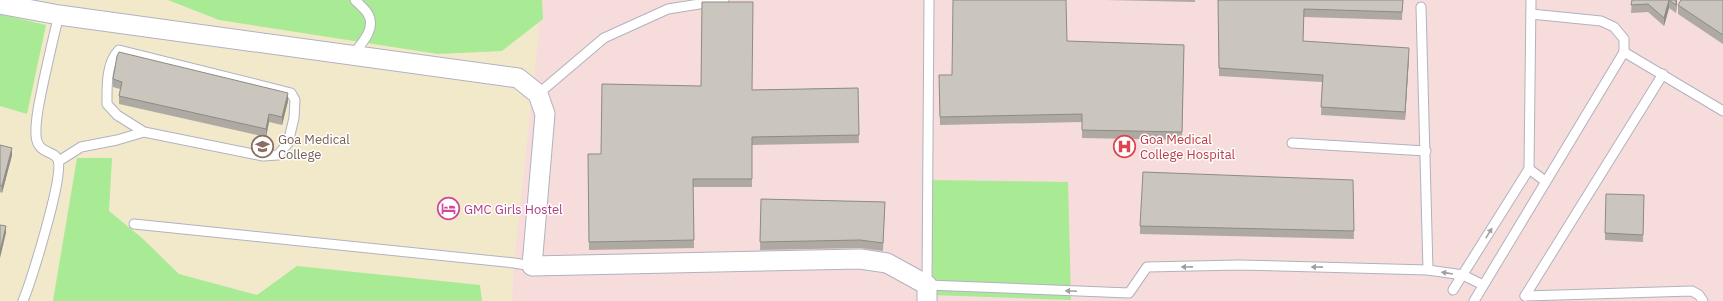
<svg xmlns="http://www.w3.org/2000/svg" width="1723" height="301" font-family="'IBM Plex Sans',sans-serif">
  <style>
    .education { fill: #f2e9cb }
    .medical { fill: #f6dcda }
    .green { fill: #a9ea95 }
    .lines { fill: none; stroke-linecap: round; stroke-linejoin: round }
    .lane-casing { stroke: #b1b2c1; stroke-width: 11 }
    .street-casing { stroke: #b1b2c1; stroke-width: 21 }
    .lane { stroke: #fff; stroke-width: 9 }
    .street { stroke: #fff; stroke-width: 19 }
    .wall { fill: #aeaaa3 }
    .shaded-wall { fill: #8d8b84 }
    .building { fill: #cac6bd; stroke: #8d8b84 }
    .oneway { fill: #a0a0a0 }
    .labels { text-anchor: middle; stroke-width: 3; stroke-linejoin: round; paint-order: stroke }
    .education-label { font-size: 13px; fill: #785e54; stroke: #fff; text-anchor: start }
    .health-label { font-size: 13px; fill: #be3a42; stroke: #fff; text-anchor: start }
    .hotel-label { font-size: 13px; fill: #b23c85; stroke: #fff; text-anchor: start }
  </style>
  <rect width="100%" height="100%" fill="#efe9dd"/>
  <polygon class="education" points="0,0 534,0 539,30 514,263 512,301 0,301"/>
  <polygon class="medical" points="534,0 1723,0 1723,301 512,301 514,263 539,30"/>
  <g class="green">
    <polygon points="168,0 542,0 543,19 502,51 438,54 219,20"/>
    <polygon points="0,14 46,25 27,114 0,106"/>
    <polygon points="77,158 112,158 109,211 142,238 179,274 257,295 297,266 480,285 482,301 53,301"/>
    <polygon points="930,180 1068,182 1071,300 933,295"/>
  </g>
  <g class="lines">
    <defs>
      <g id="lane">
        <polyline points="929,0 927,285 1129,293 1147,267 1239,265 1428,270 1463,275 1483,285"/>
        <polyline points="1531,0 1529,169 1545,181"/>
        <polyline points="1421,7 1428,270"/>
        <polyline points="1531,14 1601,21 1614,27 1624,39 1624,52"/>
        <path d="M352,56C360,45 377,29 368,14C365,9 359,4 355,0"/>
        <polyline points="538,94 604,38 668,9 724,0"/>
        <polyline points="1292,143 1426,151"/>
        <path d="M59,161L81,147L117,140L144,132L263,156L278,155L288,143L294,118L295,100L291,93L119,50C106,63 107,86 107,104L117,115L144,132"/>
        <polyline points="134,224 514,263 532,266"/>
        <polyline points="1453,290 1529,169"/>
        <polyline points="1525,296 1663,74"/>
        <polyline points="1525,296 1692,291 1699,295 1703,301"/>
        <path d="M23,301C31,281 64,177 58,160C55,150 37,155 36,135C35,117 40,100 43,84C48,61 53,38 59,15"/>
        <polyline points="1474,301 1624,52 1723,111"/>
      </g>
      <polyline id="street" points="0,4 59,15 518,78 538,94 545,114 532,266 860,259 887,263 927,285 927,301"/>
    </defs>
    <use href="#lane" class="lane-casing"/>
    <use href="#street" class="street-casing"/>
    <use href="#lane" class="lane"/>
    <use href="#street" class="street"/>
  </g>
  <g class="wall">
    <polygon points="1106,0 1195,0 1195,2"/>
    <polygon points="1218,0 1403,0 1402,20 1304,17 1303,41 1409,56 1405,120 1321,115 1322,82 1219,76"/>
    <polygon points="1632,0 1677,0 1676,13 1669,8 1664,26 1648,12 1631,13"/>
    <polygon points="1723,0 1723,44 1678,14 1678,5"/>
    <polygon points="1067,41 1184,45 1182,140 1082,138 1082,122 940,125 939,75 952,75"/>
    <polygon points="113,79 288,101 282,125 269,122 266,137 119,104 119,96 120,89 113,87"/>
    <polygon points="858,88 859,143 752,145 752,187 693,187 694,248 589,250 588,154 601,154 752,90"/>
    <polygon points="0,145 12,155 2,193 0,192"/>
    <polygon points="1353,180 1354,239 1140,234 1140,226"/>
    <polygon points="761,199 885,202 883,251 860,248 760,250"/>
    <polygon points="1644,202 1643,242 1605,240 1605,233"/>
  </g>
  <g class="shaded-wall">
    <polygon points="1669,0 1669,8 1664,26 1664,18"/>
    <polygon points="1676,0 1677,0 1676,13"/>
    <polygon points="1409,48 1409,56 1405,120 1405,112"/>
    <polygon points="288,93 288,101 282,125 282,117"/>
    <polygon points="269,114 269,122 266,137 266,129"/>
    <polygon points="12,148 12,155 2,193 2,186"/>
    <polygon points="6,226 6,233 0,258 0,251"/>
  </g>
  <g class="building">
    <polygon points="953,0 1066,0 1067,41 1184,45 1182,132 1082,130 1082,114 940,117 939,75 952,75"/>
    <polygon points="1218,0 1403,0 1402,12 1304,9 1303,41 1409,48 1405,112 1321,107 1323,75 1219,68"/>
    <polygon points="1632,0 1669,0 1664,18 1648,4 1631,5"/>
    <polygon points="1669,0 1676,0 1676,5"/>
    <polygon points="1681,0 1723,0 1723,35 1678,5"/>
    <polygon points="702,2 753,2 752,90 858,88 859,135 752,137 752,179 693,179 694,240 589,242 588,154 601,154 602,84 701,86"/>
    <polygon points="119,52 288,93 282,117 269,114 266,129 119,96 122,82 113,79 117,56"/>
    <polygon points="0,145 12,148 2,186 0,185"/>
    <polygon points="1143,172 1353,180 1354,231 1140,226"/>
    <polygon points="1606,194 1644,195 1643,235 1605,233"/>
    <polygon points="761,199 885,202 883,243 860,240 760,242"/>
    <polygon points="0,225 6,226 0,251"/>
  </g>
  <defs><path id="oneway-solid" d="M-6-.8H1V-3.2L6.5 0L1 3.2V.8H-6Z"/></defs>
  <g class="oneway">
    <use href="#oneway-solid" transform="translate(1489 233) rotate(-58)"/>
    <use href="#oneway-solid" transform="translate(1187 267) rotate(179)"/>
    <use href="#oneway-solid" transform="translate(1317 267) rotate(-179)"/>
    <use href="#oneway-solid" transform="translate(1447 273) rotate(-171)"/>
    <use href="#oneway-solid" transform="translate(1071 291) rotate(-178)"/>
  </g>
  <defs>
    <symbol id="university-ring" viewBox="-11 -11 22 22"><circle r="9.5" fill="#fff" stroke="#8d6e63" stroke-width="1.5"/><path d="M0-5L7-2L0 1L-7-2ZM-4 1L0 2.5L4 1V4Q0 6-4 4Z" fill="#8d6e63"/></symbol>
    <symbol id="hospital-ring" viewBox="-11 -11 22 22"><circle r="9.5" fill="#fff" stroke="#e0444e" stroke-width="1.5"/><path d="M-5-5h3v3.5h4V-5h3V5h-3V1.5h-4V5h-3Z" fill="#e0444e"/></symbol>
    <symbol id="hotel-ring" viewBox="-11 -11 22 22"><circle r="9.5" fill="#fff" stroke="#d1479c" stroke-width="1.5"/><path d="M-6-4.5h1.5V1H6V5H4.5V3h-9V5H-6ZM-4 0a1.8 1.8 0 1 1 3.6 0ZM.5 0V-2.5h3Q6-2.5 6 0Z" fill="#d1479c"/></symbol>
  </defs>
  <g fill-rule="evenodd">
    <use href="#university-ring" x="250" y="134" width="25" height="25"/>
    <use href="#hospital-ring" x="1112" y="134" width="25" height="25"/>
    <use href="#hotel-ring" x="436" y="196" width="25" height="25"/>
  </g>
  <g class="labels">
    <g class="education-label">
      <text x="278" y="144">Goa Medical<tspan x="278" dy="15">College</tspan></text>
    </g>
    <g class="health-label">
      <text x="1140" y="144">Goa Medical<tspan x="1140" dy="15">College Hospital</tspan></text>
    </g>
    <g class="hotel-label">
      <text x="464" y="214">GMC Girls Hostel</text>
    </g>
  </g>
</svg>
